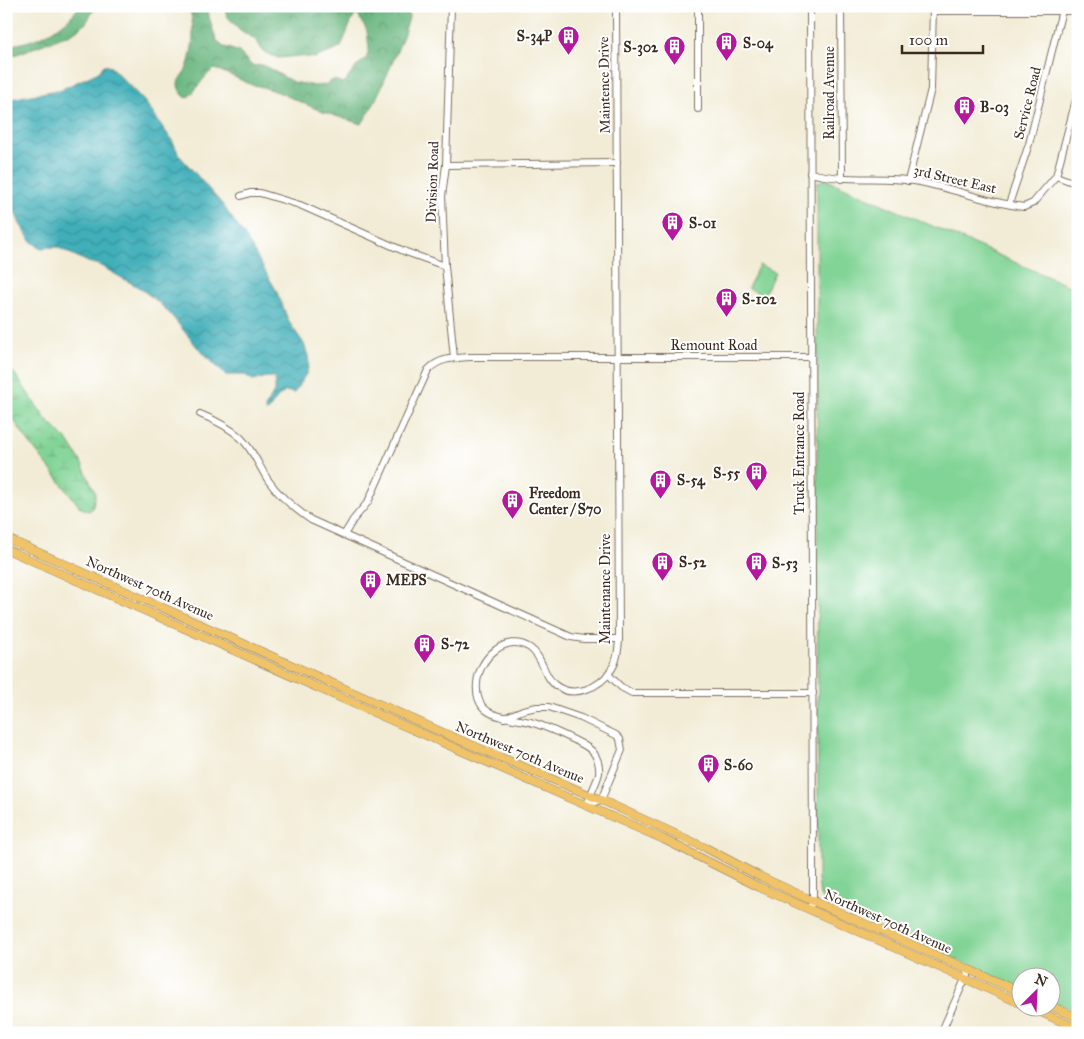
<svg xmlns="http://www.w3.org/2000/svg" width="1084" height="1039" font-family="'IM FELL Great Primer',serif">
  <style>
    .green { fill: #82d496; stroke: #5e7f5a }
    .forest { fill: url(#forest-crowns); stroke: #52704e }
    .wetland { fill: url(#wetland-marsh); stroke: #5e7f5a }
    .water { fill: url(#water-waves); stroke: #3d6c6c }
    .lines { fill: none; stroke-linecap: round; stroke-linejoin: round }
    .minor-casing { stroke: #7b6e5e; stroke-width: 8 }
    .major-casing { stroke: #7b6e5e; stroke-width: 9 }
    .minor { stroke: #fff; stroke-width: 6 }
    .major { stroke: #f0c369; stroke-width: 8 }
    .labels { text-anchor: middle; stroke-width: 4; stroke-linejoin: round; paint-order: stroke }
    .poi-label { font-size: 14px; font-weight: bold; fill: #3b2a1e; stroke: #fff; text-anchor: start }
    .street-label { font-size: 14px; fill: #3b2a1e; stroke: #fff }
  </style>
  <defs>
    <pattern id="forest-crowns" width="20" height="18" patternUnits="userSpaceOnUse" patternTransform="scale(1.25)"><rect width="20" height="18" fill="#69b67f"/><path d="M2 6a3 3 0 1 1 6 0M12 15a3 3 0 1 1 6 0" fill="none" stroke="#589467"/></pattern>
    <pattern id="wetland-marsh" width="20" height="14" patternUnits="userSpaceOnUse" patternTransform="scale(1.25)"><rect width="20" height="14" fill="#82d496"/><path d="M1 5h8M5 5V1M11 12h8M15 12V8" fill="none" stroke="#71b681"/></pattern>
    <pattern id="water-waves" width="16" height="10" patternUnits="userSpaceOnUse" patternTransform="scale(1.25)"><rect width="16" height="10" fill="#3fafb9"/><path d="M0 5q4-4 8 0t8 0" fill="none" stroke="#368f96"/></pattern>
  </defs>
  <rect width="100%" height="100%" fill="#fff"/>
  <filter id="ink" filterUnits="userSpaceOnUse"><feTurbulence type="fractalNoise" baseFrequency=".02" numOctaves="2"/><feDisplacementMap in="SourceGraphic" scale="10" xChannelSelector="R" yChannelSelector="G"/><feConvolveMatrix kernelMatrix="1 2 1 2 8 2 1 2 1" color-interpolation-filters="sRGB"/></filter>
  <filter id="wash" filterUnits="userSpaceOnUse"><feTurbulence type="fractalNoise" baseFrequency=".0096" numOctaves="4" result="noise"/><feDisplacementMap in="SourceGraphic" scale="20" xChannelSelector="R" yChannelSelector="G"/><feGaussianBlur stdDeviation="1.12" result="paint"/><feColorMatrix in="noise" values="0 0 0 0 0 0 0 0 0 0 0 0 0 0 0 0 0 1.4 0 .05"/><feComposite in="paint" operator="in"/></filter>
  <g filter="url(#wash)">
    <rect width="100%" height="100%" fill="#f2ecd6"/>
    <g class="green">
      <polygon points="825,179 1078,290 1078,1013 1052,1001 1052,976 1022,976 1021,988 824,901 820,896 818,878 817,183"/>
      <polygon points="759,265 775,272 764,295 748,288"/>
    </g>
    <g class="forest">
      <path d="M79,6H96L86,23L71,34L6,58V45C31,45 67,27 79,6Z"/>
      <path d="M189,6H208L209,17L216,39L222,46L239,52L252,66L263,65L293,82L315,86L325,85L333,80L344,83L357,66L367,57L369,48L367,31L357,13L352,20L341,47L334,51L314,58L299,56L278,58L263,52L257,41L239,29L227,16L224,6H398L407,9C408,12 409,14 409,17C407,31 370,118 361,124L323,112L278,92L259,86L252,85L221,71L214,69C202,77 197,91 187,98C182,95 179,91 178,85C178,78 184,74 187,68C194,48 195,27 189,6Z"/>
    </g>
    <polygon class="wetland" points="6,368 14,373 45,418 68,441 80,460 95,492 95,497 92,509 88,511 80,507 28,441 6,409"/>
    <polygon class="water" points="104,65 111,67 145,102 173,142 179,155 222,204 246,238 276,290 289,322 304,344 308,356 309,364 306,374 294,393 286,391 278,397 268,411 266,412 265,408 275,390 275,377 268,377 253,380 245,375 225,375 198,348 171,315 159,303 140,288 99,265 88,262 57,247 40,248 31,241 20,224 6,191 6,100 62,89 99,72"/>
  </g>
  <g filter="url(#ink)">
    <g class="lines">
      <defs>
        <g id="minor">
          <polyline points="451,6 446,165 442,196 445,266 454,358"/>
          <polyline points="810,6 813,865 813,901 811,905"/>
          <polyline points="841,6 842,179"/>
          <polyline points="933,11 1078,11"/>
          <polyline points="698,109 698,6"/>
          <polyline points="446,165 617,163"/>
          <path d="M810,173C845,182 880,176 914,181C951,187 987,203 1024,207L1033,203L1056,176L1078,184"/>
          <polyline points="1056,176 1078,92"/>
          <polyline points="908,181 931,89 933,6"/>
          <polyline points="241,196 250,193 260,193 300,205 406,252 445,266"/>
          <polyline points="1009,204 1029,144 1063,6"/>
          <path d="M200,414C215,420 229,427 241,438C253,450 259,466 268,480C279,496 295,509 311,520L571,637L584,639H619"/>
          <path d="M344,535L353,520L368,502L428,370C439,358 454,358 470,357H811"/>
          <polyline points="608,674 621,687 632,693 813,693"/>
          <polyline points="504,718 523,710 537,707 549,707 581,718 616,735 620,739 622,750 601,800 587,805"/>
          <path d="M587,805C590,794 597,783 599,773C600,766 597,756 592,751C584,743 543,725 530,722C506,716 474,720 477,683C479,659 505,632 530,648C543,657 543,675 555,685C573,699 600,688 611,670C617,662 618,651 619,641L616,6"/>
          <polyline points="941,1033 969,970"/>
        </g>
        <g id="major">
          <polyline points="6,538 453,737 601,800 706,848 757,875 813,901 1022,993"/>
          <polyline points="6,549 343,699 663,839 759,887 1022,1004"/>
          <polyline points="1027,1006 1078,1029"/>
          <polyline points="1051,1006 1078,1018"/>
        </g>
      </defs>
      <use href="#minor" class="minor-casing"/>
      <use href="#major" class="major-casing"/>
      <use href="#minor" class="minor"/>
      <use href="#major" class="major"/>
    </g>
  </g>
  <defs>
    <symbol id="building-pin" viewBox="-11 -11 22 30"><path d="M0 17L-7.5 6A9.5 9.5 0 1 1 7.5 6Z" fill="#b5179e" stroke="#fff"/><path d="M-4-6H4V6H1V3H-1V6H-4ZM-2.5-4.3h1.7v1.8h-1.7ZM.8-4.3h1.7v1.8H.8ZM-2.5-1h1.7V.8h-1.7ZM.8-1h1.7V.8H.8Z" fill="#fff"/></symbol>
  </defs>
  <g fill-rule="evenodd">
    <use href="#building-pin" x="556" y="24" width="25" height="34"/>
    <use href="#building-pin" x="714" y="30" width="25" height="34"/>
    <use href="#building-pin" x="662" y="34" width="25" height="34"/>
    <use href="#building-pin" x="952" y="94" width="25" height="34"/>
    <use href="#building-pin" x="660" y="210" width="25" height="34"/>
    <use href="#building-pin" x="714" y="286" width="25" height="34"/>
    <use href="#building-pin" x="744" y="460" width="25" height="34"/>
    <use href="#building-pin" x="648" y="468" width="25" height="34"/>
    <use href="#building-pin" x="500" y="488" width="25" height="34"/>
    <use href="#building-pin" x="650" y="550" width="25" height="34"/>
    <use href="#building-pin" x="744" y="550" width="25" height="34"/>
    <use href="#building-pin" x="358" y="568" width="25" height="34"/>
    <use href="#building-pin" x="412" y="632" width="25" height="34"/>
    <use href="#building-pin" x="696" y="752" width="25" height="34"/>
  </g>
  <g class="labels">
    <g class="poi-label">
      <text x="552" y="41" text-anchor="end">S-34P</text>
      <text x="743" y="48">S-04</text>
      <text x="658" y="52" text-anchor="end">S-302</text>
      <text x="980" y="112">B-03</text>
      <text x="689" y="228">S-01</text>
      <text x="742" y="304">S-102</text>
      <text x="740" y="478" text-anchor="end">S-55</text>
      <text x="677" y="485">S-54</text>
      <text x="529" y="498">Freedom<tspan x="529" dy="16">Center / S70</tspan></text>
      <text x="679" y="567">S-52</text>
      <text x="772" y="568">S-53</text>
      <text x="386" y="585">MEPS</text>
      <text x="441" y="649">S-72</text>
      <text x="724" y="770">S-60</text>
    </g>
    <g class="street-label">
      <text transform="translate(604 85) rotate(-91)" y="5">Maintence Drive</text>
      <text transform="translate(829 93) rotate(-90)" y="5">Railroad Avenue</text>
      <text transform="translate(1027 103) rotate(-76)" y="5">Service Road</text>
      <text transform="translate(955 179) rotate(13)" y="5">3rd Street East</text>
      <text transform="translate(432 182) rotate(-88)" y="5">Division Road</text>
      <text x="714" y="350">Remount Road</text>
      <text transform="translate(799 453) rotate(-90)" y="5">Truck Entrance Road</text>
      <text transform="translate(150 588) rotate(24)" y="5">Northwest 70th Avenue</text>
      <text transform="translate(605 589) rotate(-90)" y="5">Maintenance Drive</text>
      <text transform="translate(520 752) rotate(23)" y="5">Northwest 70th Avenue</text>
      <text transform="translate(888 921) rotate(24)" y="5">Northwest 70th Avenue</text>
    </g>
  </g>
  <rect width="1084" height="1039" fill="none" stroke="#fff" stroke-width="25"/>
  <g transform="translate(1036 992) rotate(24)"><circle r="24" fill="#ffffff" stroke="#b1aaa5"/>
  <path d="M0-4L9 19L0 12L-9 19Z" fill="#b5179e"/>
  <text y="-8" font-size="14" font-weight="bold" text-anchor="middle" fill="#3b2a1e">N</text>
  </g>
  <path d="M902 45v8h81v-8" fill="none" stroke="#3b2a1e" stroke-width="2.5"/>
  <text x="909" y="45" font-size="15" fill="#3b2a1e" stroke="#ffffff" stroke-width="4" paint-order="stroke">100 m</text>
</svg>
